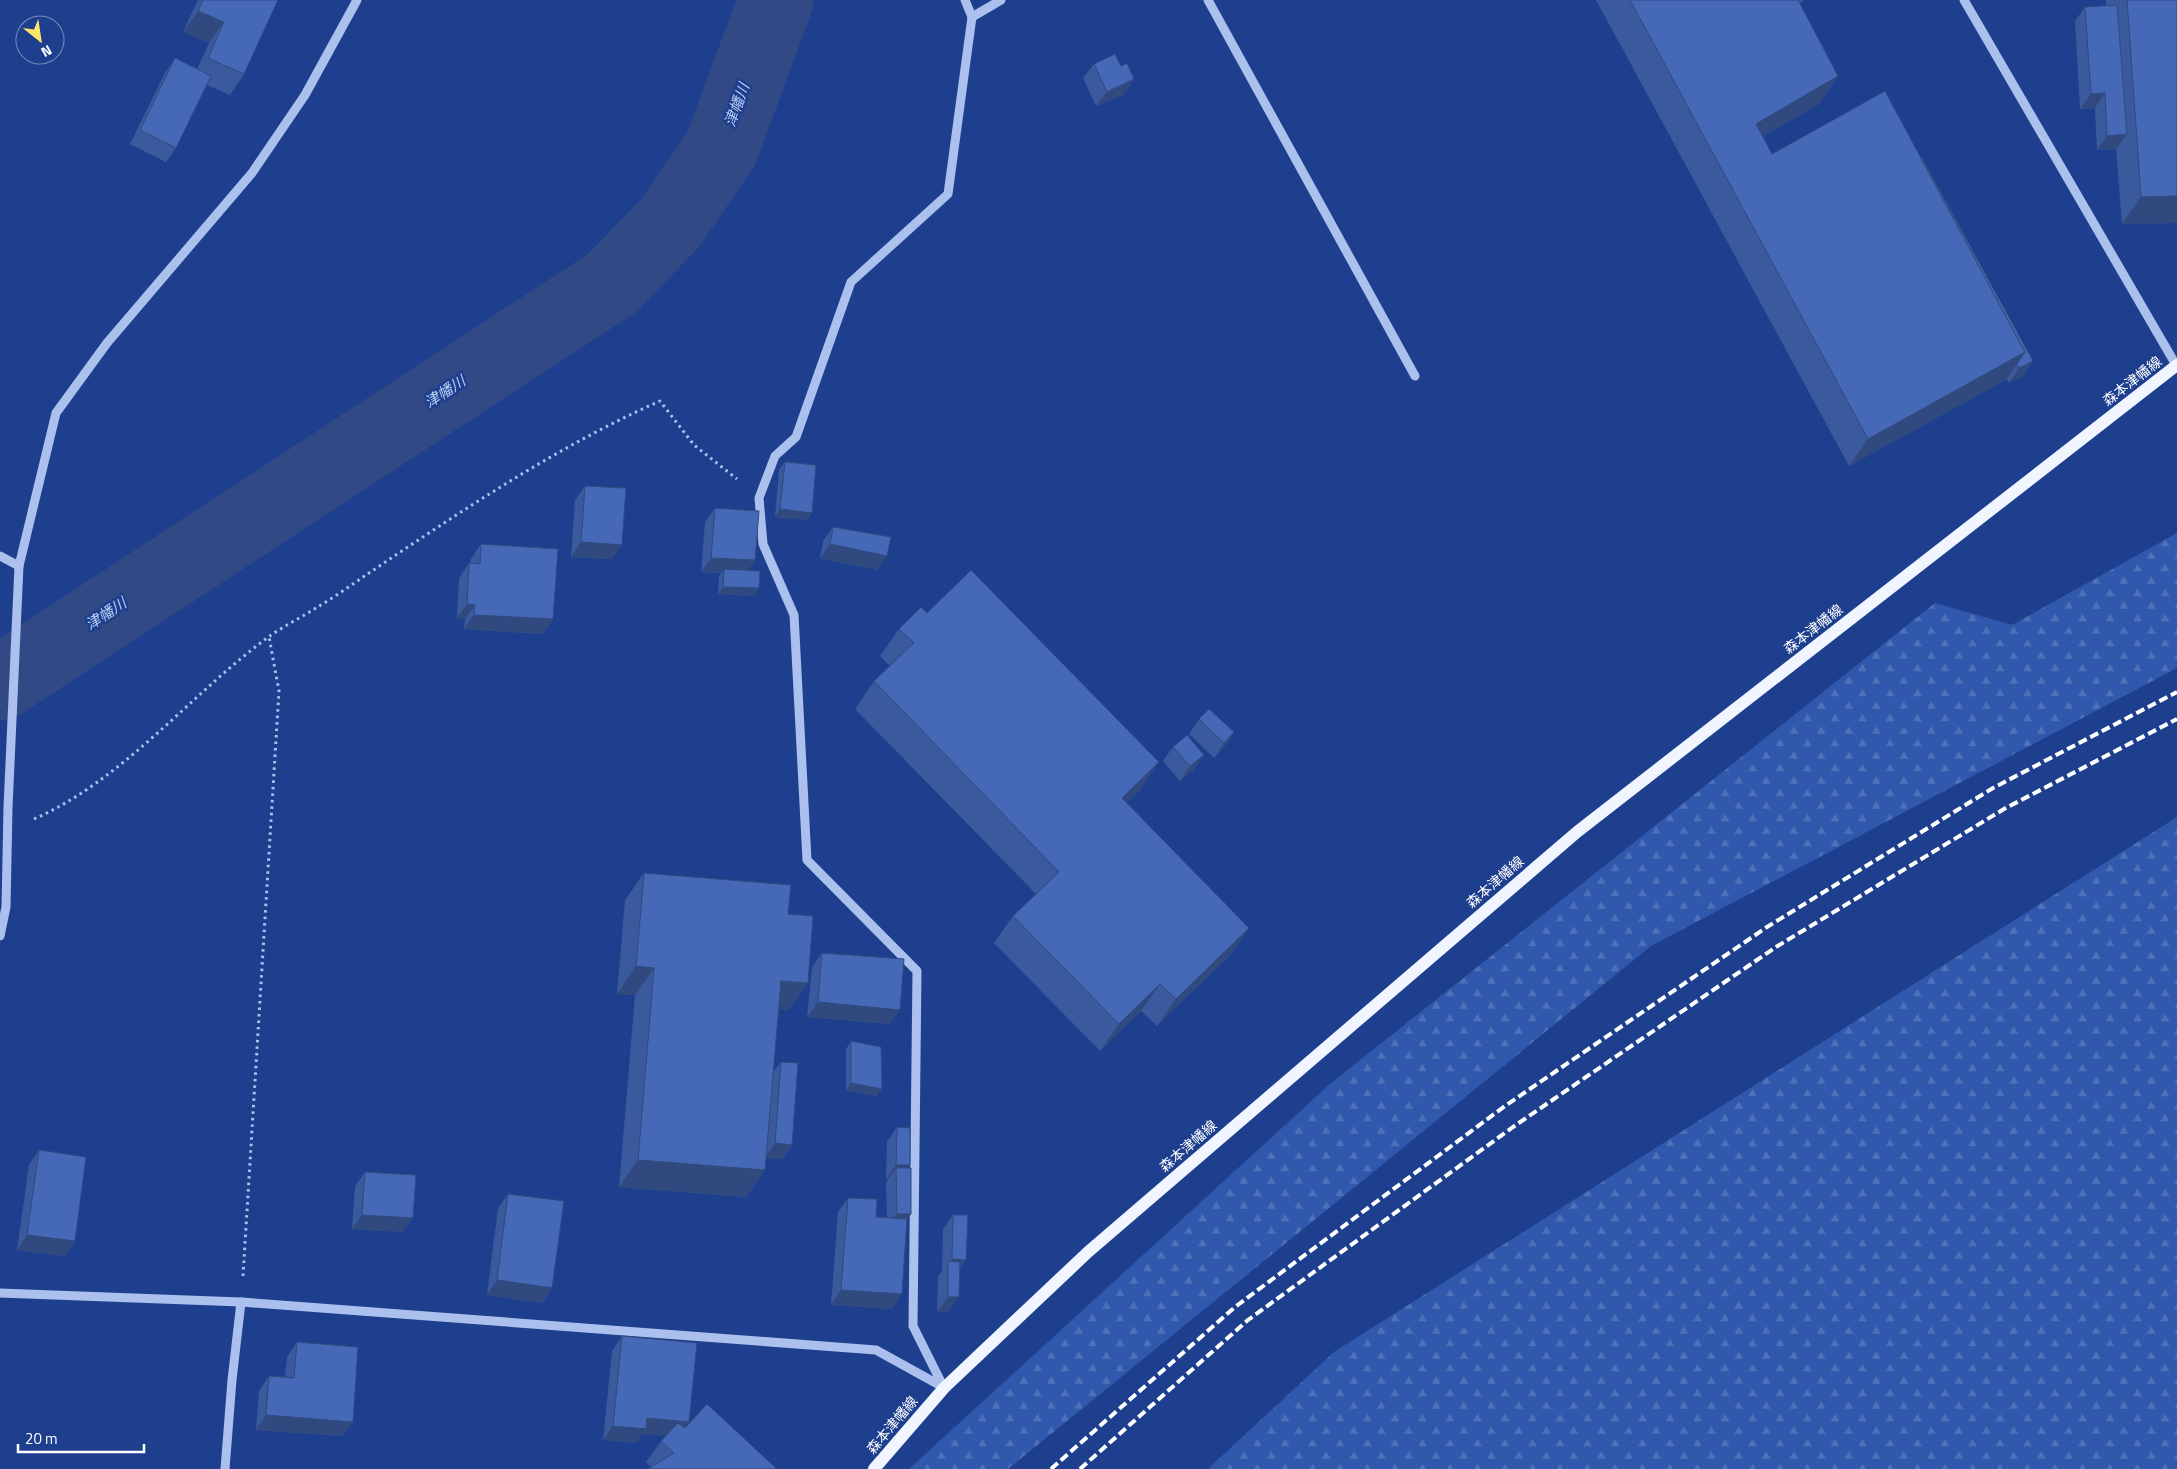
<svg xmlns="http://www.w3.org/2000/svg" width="2177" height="1469" font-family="'Titillium Web','Noto Sans JP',sans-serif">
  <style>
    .forest { fill: url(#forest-firs) }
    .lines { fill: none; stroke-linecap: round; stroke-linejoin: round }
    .river { stroke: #314a85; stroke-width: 75 }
    .path { stroke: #abc0ed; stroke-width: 3; stroke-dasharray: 2.5 4; stroke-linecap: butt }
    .minor { stroke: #abc0ed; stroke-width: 9 }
    .major { stroke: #f1f5ff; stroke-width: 12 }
    .rail { stroke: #fff; stroke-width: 4; stroke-dasharray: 9 4; stroke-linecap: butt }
    .wall { fill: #3b5a9d }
    .shaded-wall { fill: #304a7f }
    .building { fill: #4569b6; stroke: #304a7f }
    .labels { text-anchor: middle; stroke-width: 5; stroke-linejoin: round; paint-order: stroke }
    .street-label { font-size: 14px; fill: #fff; stroke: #1d3f8e }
    .water-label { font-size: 15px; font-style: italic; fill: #b7cbf4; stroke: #1d3f8e }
  </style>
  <defs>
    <pattern id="forest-firs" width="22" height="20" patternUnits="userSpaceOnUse" patternTransform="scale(1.25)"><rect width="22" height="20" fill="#3058ac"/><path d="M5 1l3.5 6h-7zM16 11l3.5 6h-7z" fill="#4f71b8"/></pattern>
  </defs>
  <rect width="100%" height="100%" fill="#1d3f8e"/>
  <g class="forest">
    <polygon points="2177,533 2177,668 1651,946 1008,1469 909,1469 1330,1084 1935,603 2012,625"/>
    <polygon points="2177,817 2177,1469 1208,1469 1334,1352"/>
  </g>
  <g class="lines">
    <polyline class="river" points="0,683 612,283 671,222 722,147 776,0"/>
    <g class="path">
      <path d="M34,819C123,780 190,695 267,638C282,627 300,618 316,608C333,598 350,586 366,575C460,512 556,447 660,401L694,445L737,479"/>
      <polyline points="243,1276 279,691 269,637"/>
    </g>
    <g class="minor">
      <polyline points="1208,0 1415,376"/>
      <polyline points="1964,0 2176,365"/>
      <polyline points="972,17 1001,0"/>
      <polyline points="0,556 19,566"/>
      <polyline points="0,936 6,907 8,807 19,566 56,413 107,343 252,173 305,95 357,0"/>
      <polyline points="0,1293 241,1302 876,1350 943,1387"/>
      <polyline points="944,1388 913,1326 917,971 807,860 794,615 763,544 759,498 775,456 796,437 851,282 948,194 972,17 965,0"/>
      <polyline points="225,1469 232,1380 241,1302"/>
    </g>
    <polyline class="major" points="874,1469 944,1388 1088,1252 1577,832 2177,365"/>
    <g class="rail">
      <polyline points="1051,1469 1235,1307 1505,1106 1767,927 1993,788 2177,692"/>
      <polyline points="1080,1469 1248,1320 1513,1127 1776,947 2004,809 2177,719"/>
    </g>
  </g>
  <g class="wall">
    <polygon points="198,0 278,0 244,74 230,95 207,85 176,148 166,162 130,144 165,73 175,58 197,69 209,43 183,32"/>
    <polygon points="1596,0 1804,0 1800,3 1838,76 1819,104 1763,136 1772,154 1921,158 2033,361 2023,376 2009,383 2007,379 1849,466"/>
    <polygon points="2106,0 2177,0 2177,223 2122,224 2116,149 2097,150 2095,108 2080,109 2075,21 2085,7 2106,6"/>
    <polygon points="1094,64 1121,66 1134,79 1124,94 1096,106 1083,78"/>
    <polygon points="785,462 812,513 807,520 775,517 779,470"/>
    <polygon points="585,486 612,559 571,557 575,500"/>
    <polygon points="715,508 755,560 748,570 759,588 754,596 718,594 719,576 721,573 701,572 705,522"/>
    <polygon points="833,527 877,570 820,558 823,541"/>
    <polygon points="481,544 543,634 464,629 465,619 457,618 459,578 469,563 470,564 471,559"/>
    <polygon points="927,613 1140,790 1126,803 1249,928 1230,955 1157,1026 1141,1011 1100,1051 994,943 1013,916 1036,894 855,709 874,681 890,666 880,656 899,629"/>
    <polygon points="1199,719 1234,732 1224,747 1214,758 1189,734"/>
    <polygon points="1173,747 1194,770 1180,781 1163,761"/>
    <polygon points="644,873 788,914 808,983 789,1010 779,1009 773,1072 781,1062 792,1145 782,1159 766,1158 765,1170 746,1197 619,1187 635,995 617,994 625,900"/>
    <polygon points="822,953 890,1024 807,1017 812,967"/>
    <polygon points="851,1041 882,1089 877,1096 846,1091 846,1049"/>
    <polygon points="897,1127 908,1168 911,1214 907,1219 892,1309 831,1305 838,1212 848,1198 876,1217 887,1217 886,1183 888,1179 886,1179 887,1142"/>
    <polygon points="39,1150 75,1241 65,1256 17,1250 29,1165"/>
    <polygon points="365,1172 413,1218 402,1232 352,1229 355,1186"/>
    <polygon points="508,1194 552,1288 542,1303 487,1295 498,1208"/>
    <polygon points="953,1215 966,1260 959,1269 948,1312 937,1312 938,1276 942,1271 943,1229"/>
    <polygon points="622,1336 685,1428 777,1469 651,1467 646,1462 661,1441 666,1435 642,1434 636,1443 603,1440 612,1351"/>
    <polygon points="297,1342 353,1422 342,1436 256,1430 259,1391 269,1376 285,1377 287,1357"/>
  </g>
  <g class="shaded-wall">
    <polygon points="198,11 224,22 209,43 183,32"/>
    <polygon points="1838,76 1819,104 1737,151 1756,124"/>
    <polygon points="1134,79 1124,94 1096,106 1107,92"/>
    <polygon points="2105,93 2095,108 2080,109 2091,94"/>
    <polygon points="2127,134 2116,149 2097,150 2107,136"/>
    <polygon points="2177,196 2177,223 2122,224 2141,197"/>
    <polygon points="2025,352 2006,380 1849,466 1868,439"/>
    <polygon points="2033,361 2023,376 2009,383 2019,368"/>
    <polygon points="780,509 812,513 807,520 775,517"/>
    <polygon points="581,542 622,545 612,559 571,557"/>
    <polygon points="830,544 887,556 877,570 820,558"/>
    <polygon points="711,558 755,560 745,575 724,569 721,573 701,572"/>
    <polygon points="723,587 759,588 754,596 718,594"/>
    <polygon points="467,604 475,605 465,619 457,618"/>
    <polygon points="474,615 553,619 543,634 464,629"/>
    <polygon points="1234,732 1224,747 1214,758 1224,743"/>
    <polygon points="1204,755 1194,770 1180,781 1190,766"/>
    <polygon points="1159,762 1140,790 1103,826 1122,798"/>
    <polygon points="1249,928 1230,955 1157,1026 1176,999"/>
    <polygon points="636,966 654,968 635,995 617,994"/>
    <polygon points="781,981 808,983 789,1010 762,1008"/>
    <polygon points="1160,984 1141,1011 1100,1051 1119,1024"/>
    <polygon points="818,1002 900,1010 890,1024 807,1017"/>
    <polygon points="851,1083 882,1089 877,1096 846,1091"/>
    <polygon points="775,1143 792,1145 782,1159 765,1158"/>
    <polygon points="638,1160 765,1170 746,1197 619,1187"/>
    <polygon points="896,1165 910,1165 899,1180 896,1168 888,1179 886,1179"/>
    <polygon points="897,1214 911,1214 901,1228 887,1229"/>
    <polygon points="362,1215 413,1218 402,1232 352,1229"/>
    <polygon points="27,1235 75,1241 65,1256 17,1250"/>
    <polygon points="952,1259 966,1260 956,1274 948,1264"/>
    <polygon points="497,1280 552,1288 542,1303 487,1295"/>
    <polygon points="841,1290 902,1294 892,1309 831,1305"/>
    <polygon points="948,1297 959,1297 948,1312 937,1312"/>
    <polygon points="266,1415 353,1422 342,1436 256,1430"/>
    <polygon points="647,1418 689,1422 679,1436 642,1434 636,1443 603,1440 613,1426"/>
  </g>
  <g class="building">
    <polygon points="203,0 278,0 244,74 208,58 224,22 198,11"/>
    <polygon points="1630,0 1798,0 1838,76 1756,124 1772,154 1885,91 2025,352 1868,439"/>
    <polygon points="2127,0 2177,0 2177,196 2141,197"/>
    <polygon points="2117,5 2127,134 2107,136 2105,93 2091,94 2085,7"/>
    <polygon points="1115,54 1121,66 1127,63 1134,79 1107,92 1094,64"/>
    <polygon points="175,58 211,76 176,148 140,130"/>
    <polygon points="1921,158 1922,158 2033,361 2019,368 2017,364 2025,352"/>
    <polygon points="785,462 816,465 812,513 780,509"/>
    <polygon points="585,486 626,488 622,545 581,542"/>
    <polygon points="715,508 759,511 755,560 711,558"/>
    <polygon points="833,527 891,537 887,556 830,544"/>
    <polygon points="481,544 558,549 553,619 474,615 475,605 467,604 469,563 480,564"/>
    <polygon points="724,569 760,571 759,588 723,587"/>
    <polygon points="971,570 1159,762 1122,798 1249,928 1176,999 1160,984 1119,1024 1013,916 1059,872 874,681 914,643 899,629 921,607 927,613"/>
    <polygon points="1209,709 1234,732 1224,743 1199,719"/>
    <polygon points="1187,735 1204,755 1190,766 1173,747"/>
    <polygon points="644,873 791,885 788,914 813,916 808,983 781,981 765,1170 638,1160 654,968 636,966"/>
    <polygon points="822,953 904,959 900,1010 818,1002"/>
    <polygon points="851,1041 881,1047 882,1089 851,1083"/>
    <polygon points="781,1062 798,1063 792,1145 775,1143"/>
    <polygon points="897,1127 910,1128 910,1165 896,1165"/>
    <polygon points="39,1150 86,1157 75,1241 27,1235"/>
    <polygon points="896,1168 911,1168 911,1214 897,1214"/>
    <polygon points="365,1172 416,1175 413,1218 362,1215"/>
    <polygon points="508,1194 564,1201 552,1288 497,1280"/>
    <polygon points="848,1198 877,1199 876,1217 907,1219 902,1294 841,1290"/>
    <polygon points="953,1215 968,1215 966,1260 952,1259"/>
    <polygon points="948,1261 960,1262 959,1297 948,1297"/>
    <polygon points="622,1336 697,1343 689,1422 647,1418 646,1429 613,1426"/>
    <polygon points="297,1342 358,1347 353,1422 266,1415 269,1376 294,1378"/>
    <polygon points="707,1404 777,1469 648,1469 674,1453 661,1441 678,1423 685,1428"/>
  </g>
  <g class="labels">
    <g class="street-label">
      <text transform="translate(2132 381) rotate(-38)" y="5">森本津幡線</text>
      <text transform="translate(1813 629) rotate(-38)" y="5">森本津幡線</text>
      <text transform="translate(1495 882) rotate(-41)" y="5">森本津幡線</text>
      <text transform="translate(1188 1146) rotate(-41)" y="5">森本津幡線</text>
      <text transform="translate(892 1425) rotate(-50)" y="5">森本津幡線</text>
    </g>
    <g class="water-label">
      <text transform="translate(737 105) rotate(-70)" y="5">津幡川</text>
      <text transform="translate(445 392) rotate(-33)" y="5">津幡川</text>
      <text transform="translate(106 614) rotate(-33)" y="5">津幡川</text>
    </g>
  </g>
  <g transform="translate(40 40) rotate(150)"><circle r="24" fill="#1d3f8e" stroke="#778cbb"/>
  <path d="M0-4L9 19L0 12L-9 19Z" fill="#fde669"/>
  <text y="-8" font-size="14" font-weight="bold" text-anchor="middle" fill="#ffffff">N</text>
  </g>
  <path d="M18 1444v8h126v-8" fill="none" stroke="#ffffff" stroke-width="2.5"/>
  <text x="25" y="1444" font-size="15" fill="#ffffff" stroke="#1d3f8e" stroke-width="4" paint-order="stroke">20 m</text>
</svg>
